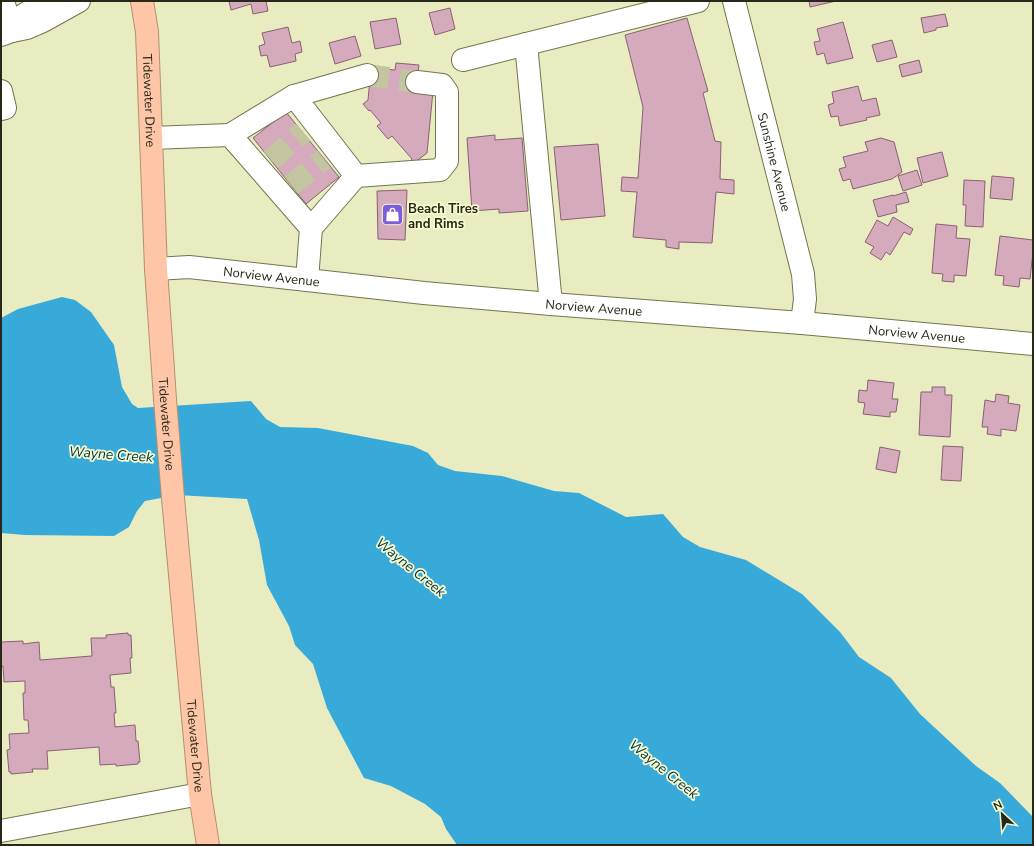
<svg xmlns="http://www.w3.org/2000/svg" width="1034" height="846" font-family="'Nunito Sans',sans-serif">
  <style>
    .water { fill: #38aada }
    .building { fill: #d5aabd; stroke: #886172 }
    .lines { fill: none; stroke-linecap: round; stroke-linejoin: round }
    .minor-tunnel { stroke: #c2c59f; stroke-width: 22; stroke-dasharray: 22 11; stroke-linecap: butt }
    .minor-casing { stroke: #73754f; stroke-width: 24 }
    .highway-casing { stroke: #b38f74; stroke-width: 24 }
    .minor { stroke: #fff; stroke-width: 22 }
    .highway { stroke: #fec6a6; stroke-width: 22 }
    .labels { text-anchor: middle; stroke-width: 3.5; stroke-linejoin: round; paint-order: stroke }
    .street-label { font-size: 13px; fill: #272818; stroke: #f7f9ce }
    .poi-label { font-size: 13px; font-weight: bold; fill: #272818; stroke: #f7f9ce; text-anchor: start }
    .water-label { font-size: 14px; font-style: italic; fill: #003346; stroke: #f7f9ce }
  </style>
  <rect width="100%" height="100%" fill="#e9ecc1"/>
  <polygon class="water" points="62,297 75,300 91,312 114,345 122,387 132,404 138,408 251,401 266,419 280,427 318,428 413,446 428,453 438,465 455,471 502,476 554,491 579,493 626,517 663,514 683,537 700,547 746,560 802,594 840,632 859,657 891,678 920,714 976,766 1000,783 1033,817 1033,845 457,845 446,829 441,817 425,804 391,786 364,778 327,708 313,664 295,645 289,626 267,585 259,540 247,499 177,495 145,501 137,511 129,527 114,536 25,535 1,533 1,318 18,309"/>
  <g class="building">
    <polygon points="229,1 268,1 266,1 268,11 253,14 251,4 231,10"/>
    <polygon points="809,1 836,1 810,7"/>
    <polygon points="450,8 455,29 435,35 429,13"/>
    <polygon points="945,14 948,26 936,28 936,30 924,33 921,18"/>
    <polygon points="396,18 401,44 375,49 370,22"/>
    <polygon points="687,18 708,91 703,93 715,141 721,142 720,179 734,180 734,194 716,192 712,243 679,242 679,249 666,247 666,240 633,237 637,192 621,191 622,177 638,178 643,107 625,35"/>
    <polygon points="843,22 853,58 827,64 824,53 817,55 814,42 820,41 817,29"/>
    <polygon points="288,27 292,43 300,41 302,52 295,54 296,61 270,67 267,55 261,56 259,46 265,44 262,33"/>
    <polygon points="355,36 361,56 335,64 329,43"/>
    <polygon points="892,40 897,57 877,62 872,45"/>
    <polygon points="919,60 922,72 902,77 899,65"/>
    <polygon points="396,63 419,65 418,72 433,91 427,153 418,160 419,161 414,165 411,161 412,159 392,136 388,139 377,126 381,123 370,110 369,111 363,104 368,100 371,68 395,70"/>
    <polygon points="858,86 862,101 876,98 880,115 866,118 867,120 840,126 838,116 831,117 828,105 834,103 832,92"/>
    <polygon points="286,112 339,177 306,204 253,138"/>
    <polygon points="495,135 495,140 522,138 528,211 499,213 499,209 472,211 467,138"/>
    <polygon points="881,138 894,142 902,172 892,179 853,189 850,179 843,181 839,169 846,167 843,157 868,151 865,142"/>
    <polygon points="598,144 605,216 561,220 554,147"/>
    <polygon points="942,152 948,176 923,183 917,158"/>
    <polygon points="917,170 922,185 903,191 898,176"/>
    <polygon points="992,176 1014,178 1012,200 990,198"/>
    <polygon points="964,180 985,181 983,227 965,226 966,205 963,205"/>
    <polygon points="407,190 405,240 378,239 377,191"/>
    <polygon points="906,192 909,202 896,205 897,212 878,217 873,200 893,195 893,196"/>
    <polygon points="893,217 913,229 910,235 904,232 890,255 886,252 881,260 870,253 874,247 865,242 877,220 888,226"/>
    <polygon points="936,224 957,226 956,238 970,239 966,276 954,275 954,282 942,281 943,274 932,273"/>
    <polygon points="1000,236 1033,240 1033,252 1030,279 1020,278 1019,287 1003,285 1004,276 995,275"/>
    <polygon points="868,380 894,383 892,399 898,399 896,412 890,412 890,417 863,414 865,403 858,402 859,390 867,391"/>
    <polygon points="932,387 945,387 945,395 952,395 950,437 919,435 921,392 932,392"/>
    <polygon points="996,394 1009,396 1008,403 1020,405 1016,431 1001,429 1001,436 987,434 988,427 982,427 985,400 995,402"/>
    <polygon points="943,446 963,447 961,481 941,480"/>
    <polygon points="880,447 900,451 896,473 876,469"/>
    <polygon points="128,633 128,635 131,635 132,658 130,658 131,673 110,675 111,687 114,687 116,713 114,713 115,727 135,725 136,741 138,741 140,762 138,762 138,764 116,766 116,764 100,765 99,747 47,751 48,769 32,769 33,772 11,774 11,772 9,772 7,750 10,749 9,734 29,733 28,720 24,720 23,693 25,693 25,681 4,682 3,666 1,667 1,642 23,641 23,644 39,642 40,660 92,656 91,638 106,638 106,635"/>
  </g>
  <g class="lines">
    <g class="minor-tunnel">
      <polyline points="367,75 417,82"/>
      <polyline points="271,160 303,132"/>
      <polyline points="291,185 324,159"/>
    </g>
    <defs>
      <g id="minor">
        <polyline points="3,1 12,31"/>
        <path id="s1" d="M734,1L803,274L805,299L802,323"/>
        <polyline points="13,30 22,16 46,1"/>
        <polyline points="1,35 12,31 27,28 43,21 79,1"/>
        <polyline points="526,44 551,304"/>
        <polyline points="463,60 698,1"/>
        <polyline points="1,91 5,108 1,109"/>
        <polyline points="294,96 356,176"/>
        <polyline points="230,135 294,96 367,75"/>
        <polyline points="151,138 230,135 311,228 307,280"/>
        <polyline points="311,228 356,176 440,170 447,161 447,92 442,85 417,82"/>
        <path id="s2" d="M156,269L189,267L424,293L551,304L802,323L1033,344"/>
        <polyline points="1,831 200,794"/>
      </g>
      <g id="highway">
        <path id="s3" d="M142,1L147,32L156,269L165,399L173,498L200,794L208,845"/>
      </g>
    </defs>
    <use href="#minor" class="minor-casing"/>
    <use href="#highway" class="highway-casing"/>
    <use href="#minor" class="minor"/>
    <use href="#highway" class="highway"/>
  </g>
  <defs>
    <symbol id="shop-square" viewBox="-11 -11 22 22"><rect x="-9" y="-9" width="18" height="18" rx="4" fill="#7b5ed9" stroke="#f7f9ce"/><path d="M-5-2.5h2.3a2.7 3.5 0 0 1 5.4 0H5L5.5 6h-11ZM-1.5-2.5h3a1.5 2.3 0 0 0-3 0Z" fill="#fff"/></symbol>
  </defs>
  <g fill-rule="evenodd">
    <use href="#shop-square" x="380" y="202" width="25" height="25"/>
  </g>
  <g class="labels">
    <g class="street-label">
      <text dy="5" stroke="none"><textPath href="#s3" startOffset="100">Tidewater Drive</textPath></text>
      <text dy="5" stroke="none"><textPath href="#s1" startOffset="166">Sunshine Avenue</textPath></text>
      <text dy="5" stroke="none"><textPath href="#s2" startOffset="116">Norview Avenue</textPath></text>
      <text dy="5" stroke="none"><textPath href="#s2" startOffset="440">Norview Avenue</textPath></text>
      <text dy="5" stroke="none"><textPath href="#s2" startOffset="764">Norview Avenue</textPath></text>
      <text dy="5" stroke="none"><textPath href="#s3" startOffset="424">Tidewater Drive</textPath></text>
      <text dy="5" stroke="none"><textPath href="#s3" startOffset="747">Tidewater Drive</textPath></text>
    </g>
    <g class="poi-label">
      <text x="408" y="213">Beach Tires<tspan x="408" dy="15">and Rims</tspan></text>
    </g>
    <g class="water-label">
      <text transform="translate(111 454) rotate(4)" y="5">Wayne Creek</text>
      <text transform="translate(411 567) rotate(39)" y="5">Wayne Creek</text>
      <text transform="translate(664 769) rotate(39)" y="5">Wayne Creek</text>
    </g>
  </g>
  <rect width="1034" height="846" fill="none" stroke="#272818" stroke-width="4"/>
  <g transform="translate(1002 814) rotate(334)" stroke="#f7f9ce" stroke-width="3" paint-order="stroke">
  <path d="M0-3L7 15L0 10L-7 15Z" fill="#272818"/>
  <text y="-6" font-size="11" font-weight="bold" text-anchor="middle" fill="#272818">N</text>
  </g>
</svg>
